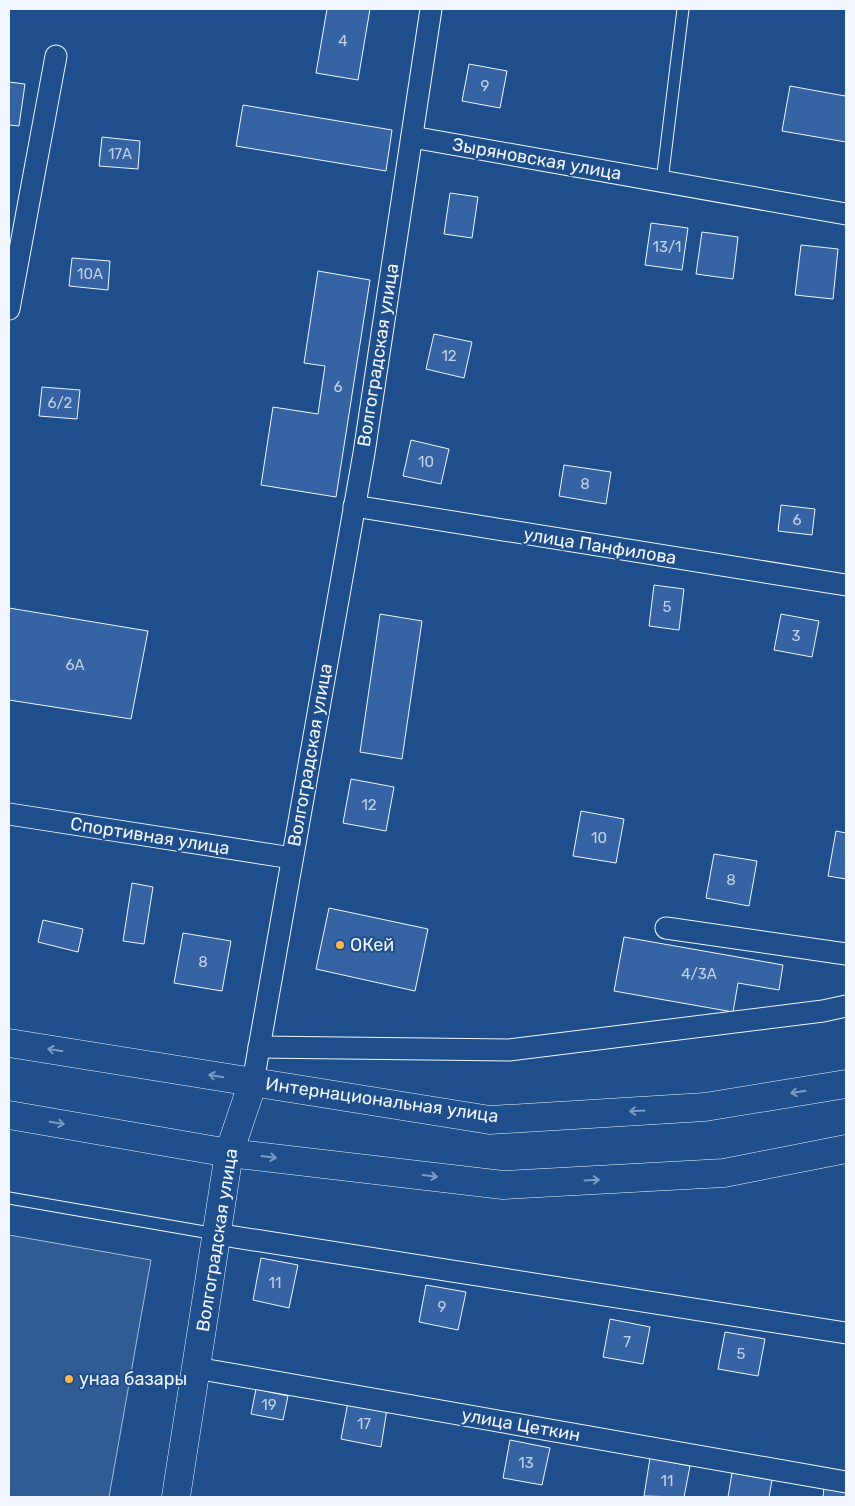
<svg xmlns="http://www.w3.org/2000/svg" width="855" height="1506" font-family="Rubik,sans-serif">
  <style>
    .built { fill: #305b95; stroke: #a8bbd7 }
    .building { fill: #3563a3; stroke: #f2f6ff }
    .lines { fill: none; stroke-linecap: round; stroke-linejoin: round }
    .service-casing { stroke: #f2f6ff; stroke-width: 13 }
    .minor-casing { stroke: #f2f6ff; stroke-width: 23 }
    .tertiary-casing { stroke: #f2f6ff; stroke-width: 29 }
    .primary-casing { stroke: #f2f6ff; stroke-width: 29 }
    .service { stroke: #1f4e8c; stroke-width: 11 }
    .minor { stroke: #1f4e8c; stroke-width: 21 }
    .tertiary { stroke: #1f4e8c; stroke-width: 28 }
    .primary { stroke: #1f4e8c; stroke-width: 28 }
    .oneway { stroke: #7e9ac0 }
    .poi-dot { fill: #ffb74d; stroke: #1f4e8c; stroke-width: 2 }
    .labels { text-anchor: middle; stroke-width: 4; stroke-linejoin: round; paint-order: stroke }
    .number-label { font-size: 15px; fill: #c3d1e8 }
    .street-label { font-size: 18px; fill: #f2f6ff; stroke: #1f4e8c }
    .poi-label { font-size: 18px; fill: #f2f6ff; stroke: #1f4e8c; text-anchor: start }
  </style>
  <rect width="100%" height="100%" fill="#1f4e8c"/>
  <polygon class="built" points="9,1235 151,1260 109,1497 9,1497"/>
  <g class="building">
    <polygon points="327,9 370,9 358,80 316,73"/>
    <polygon points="469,64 507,71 500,108 462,101"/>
    <polygon points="9,82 25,84 19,126 9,125"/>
    <polygon points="790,86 845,96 846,90 846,142 782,131"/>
    <polygon points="243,105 392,130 386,171 236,146"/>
    <polygon points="102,137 140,141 138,169 99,166"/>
    <polygon points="450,193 478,197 472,238 444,234"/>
    <polygon points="651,223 688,228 682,270 645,265"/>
    <polygon points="702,232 738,237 733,279 696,274"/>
    <polygon points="801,245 838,249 833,299 795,295"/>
    <polygon points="72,258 110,261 108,290 69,286"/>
    <polygon points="318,271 370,280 336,497 261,485 273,407 318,414 325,366 304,363"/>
    <polygon points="434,334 472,342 464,378 426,369"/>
    <polygon points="42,387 80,390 77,419 39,416"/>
    <polygon points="411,440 449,449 441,484 403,476"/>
    <polygon points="564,465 611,472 606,504 559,496"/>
    <polygon points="781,505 815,509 812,535 778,531"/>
    <polygon points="654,585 684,589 679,630 649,626"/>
    <polygon points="9,608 148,631 131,719 9,700"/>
    <polygon points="380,614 422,621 402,759 360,752"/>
    <polygon points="781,614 819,621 812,657 774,650"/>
    <polygon points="351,779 394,787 386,831 343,823"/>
    <polygon points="581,811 624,819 616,863 573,856"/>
    <polygon points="836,831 846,833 846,879 828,876"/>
    <polygon points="714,854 757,861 749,906 706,898"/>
    <polygon points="132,883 153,887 144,944 123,941"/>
    <polygon points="329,908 428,929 415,991 316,969"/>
    <polygon points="43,920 83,929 78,952 38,942"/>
    <polygon points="183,933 231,941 222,991 174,983"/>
    <polygon points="624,937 783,965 779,990 738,983 733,1012 614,991"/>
    <polygon points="261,1258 298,1265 289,1308 253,1300"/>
    <polygon points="426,1285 466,1292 458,1330 419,1322"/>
    <polygon points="610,1319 650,1327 643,1364 603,1357"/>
    <polygon points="725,1332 765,1339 758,1376 718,1369"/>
    <polygon points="256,1389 288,1396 283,1420 251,1414"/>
    <polygon points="348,1402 387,1409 381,1447 341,1439"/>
    <polygon points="510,1440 550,1448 542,1485 503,1478"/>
    <polygon points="650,1458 690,1466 684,1497 644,1496"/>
    <polygon points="732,1473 772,1480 769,1497 728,1497"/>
    <polygon points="824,1487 846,1491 846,1497 823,1497"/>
  </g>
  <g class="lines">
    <defs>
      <g id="service">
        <polyline points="662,181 683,9"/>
        <polyline points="9,1198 216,1234"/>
      </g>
      <g id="minor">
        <polyline points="412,137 846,214"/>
        <polyline points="9,309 56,56"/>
        <polyline points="354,506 846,585"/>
        <polyline points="9,814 292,858"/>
        <polyline points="666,928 846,954"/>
        <polyline points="259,1047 509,1050 823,1011 846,1006"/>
        <polyline points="253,1082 364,453 431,9"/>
        <polyline points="216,1234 846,1333"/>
        <polyline points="196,1368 846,1482"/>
      </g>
      <polyline id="tertiary" points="176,1497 229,1153 253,1082"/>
      <g id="primary">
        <polyline points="9,1043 490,1120 705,1107 846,1084"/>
        <polyline points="9,1115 229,1153 503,1185 724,1173 846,1149"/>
      </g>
    </defs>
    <use href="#service" class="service-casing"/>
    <use href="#minor" class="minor-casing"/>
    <use href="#tertiary" class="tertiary-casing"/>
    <use href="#primary" class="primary-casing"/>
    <use href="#service" class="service"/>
    <use href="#minor" class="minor"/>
    <use href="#tertiary" class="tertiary"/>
    <use href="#primary" class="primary"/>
  </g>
  <defs><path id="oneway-shaft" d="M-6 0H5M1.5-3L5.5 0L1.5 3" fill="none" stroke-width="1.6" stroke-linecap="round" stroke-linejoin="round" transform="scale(1.25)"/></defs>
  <g class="oneway">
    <use href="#oneway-shaft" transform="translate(55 1050) rotate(-171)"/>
    <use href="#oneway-shaft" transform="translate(216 1076) rotate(-171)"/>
    <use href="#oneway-shaft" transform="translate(798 1092) rotate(171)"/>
    <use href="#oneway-shaft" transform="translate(637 1111) rotate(177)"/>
    <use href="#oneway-shaft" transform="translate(57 1123) rotate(10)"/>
    <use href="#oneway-shaft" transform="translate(269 1157) rotate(7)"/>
    <use href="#oneway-shaft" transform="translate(430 1176) rotate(7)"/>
    <use href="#oneway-shaft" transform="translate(592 1180) rotate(-3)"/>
  </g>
  <g class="poi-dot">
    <circle cx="340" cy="945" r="5"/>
    <circle cx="69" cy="1379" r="5"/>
  </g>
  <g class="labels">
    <g class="number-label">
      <text x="343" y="46">4</text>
      <text x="485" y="91">9</text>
      <text x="120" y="159">17А</text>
      <text x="667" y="252">13/1</text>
      <text x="90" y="279">10А</text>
      <text x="449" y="361">12</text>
      <text x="338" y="392">6</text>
      <text x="60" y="408">6/2</text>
      <text x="426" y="467">10</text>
      <text x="585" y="489">8</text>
      <text x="797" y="525">6</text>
      <text x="667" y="612">5</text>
      <text x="796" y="641">3</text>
      <text x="75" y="670">6А</text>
      <text x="369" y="810">12</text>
      <text x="599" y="843">10</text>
      <text x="731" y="885">8</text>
      <text x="203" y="967">8</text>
      <text x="699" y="979">4/3А</text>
      <text x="275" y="1288">11</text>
      <text x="442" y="1312">9</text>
      <text x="627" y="1347">7</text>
      <text x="741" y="1359">5</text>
      <text x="269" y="1410">19</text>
      <text x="364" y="1429">17</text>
      <text x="526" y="1468">13</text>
      <text x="667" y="1486">11</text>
    </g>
    <g class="street-label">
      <text transform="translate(537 159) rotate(10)" y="6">Зыряновская улица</text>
      <text transform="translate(378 355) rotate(-81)" y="6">Волгоградская улица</text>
      <text transform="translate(600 546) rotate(9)" y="6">улица Панфилова</text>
      <text transform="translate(310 755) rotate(-80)" y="6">Волгоградская улица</text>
      <text transform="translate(150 836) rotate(9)" y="6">Спортивная улица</text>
      <text transform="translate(382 1100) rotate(8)" y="6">Интернациональная улица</text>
      <text transform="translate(217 1240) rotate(-81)" y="6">Волгоградская улица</text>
      <text transform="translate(521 1425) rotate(10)" y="6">улица Цеткин</text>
    </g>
    <g class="poi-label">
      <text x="350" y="951">ОКей</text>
      <text x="79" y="1385">унаа базары</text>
    </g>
  </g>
  <rect width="855" height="1506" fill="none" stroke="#f2f6ff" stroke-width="20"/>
</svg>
